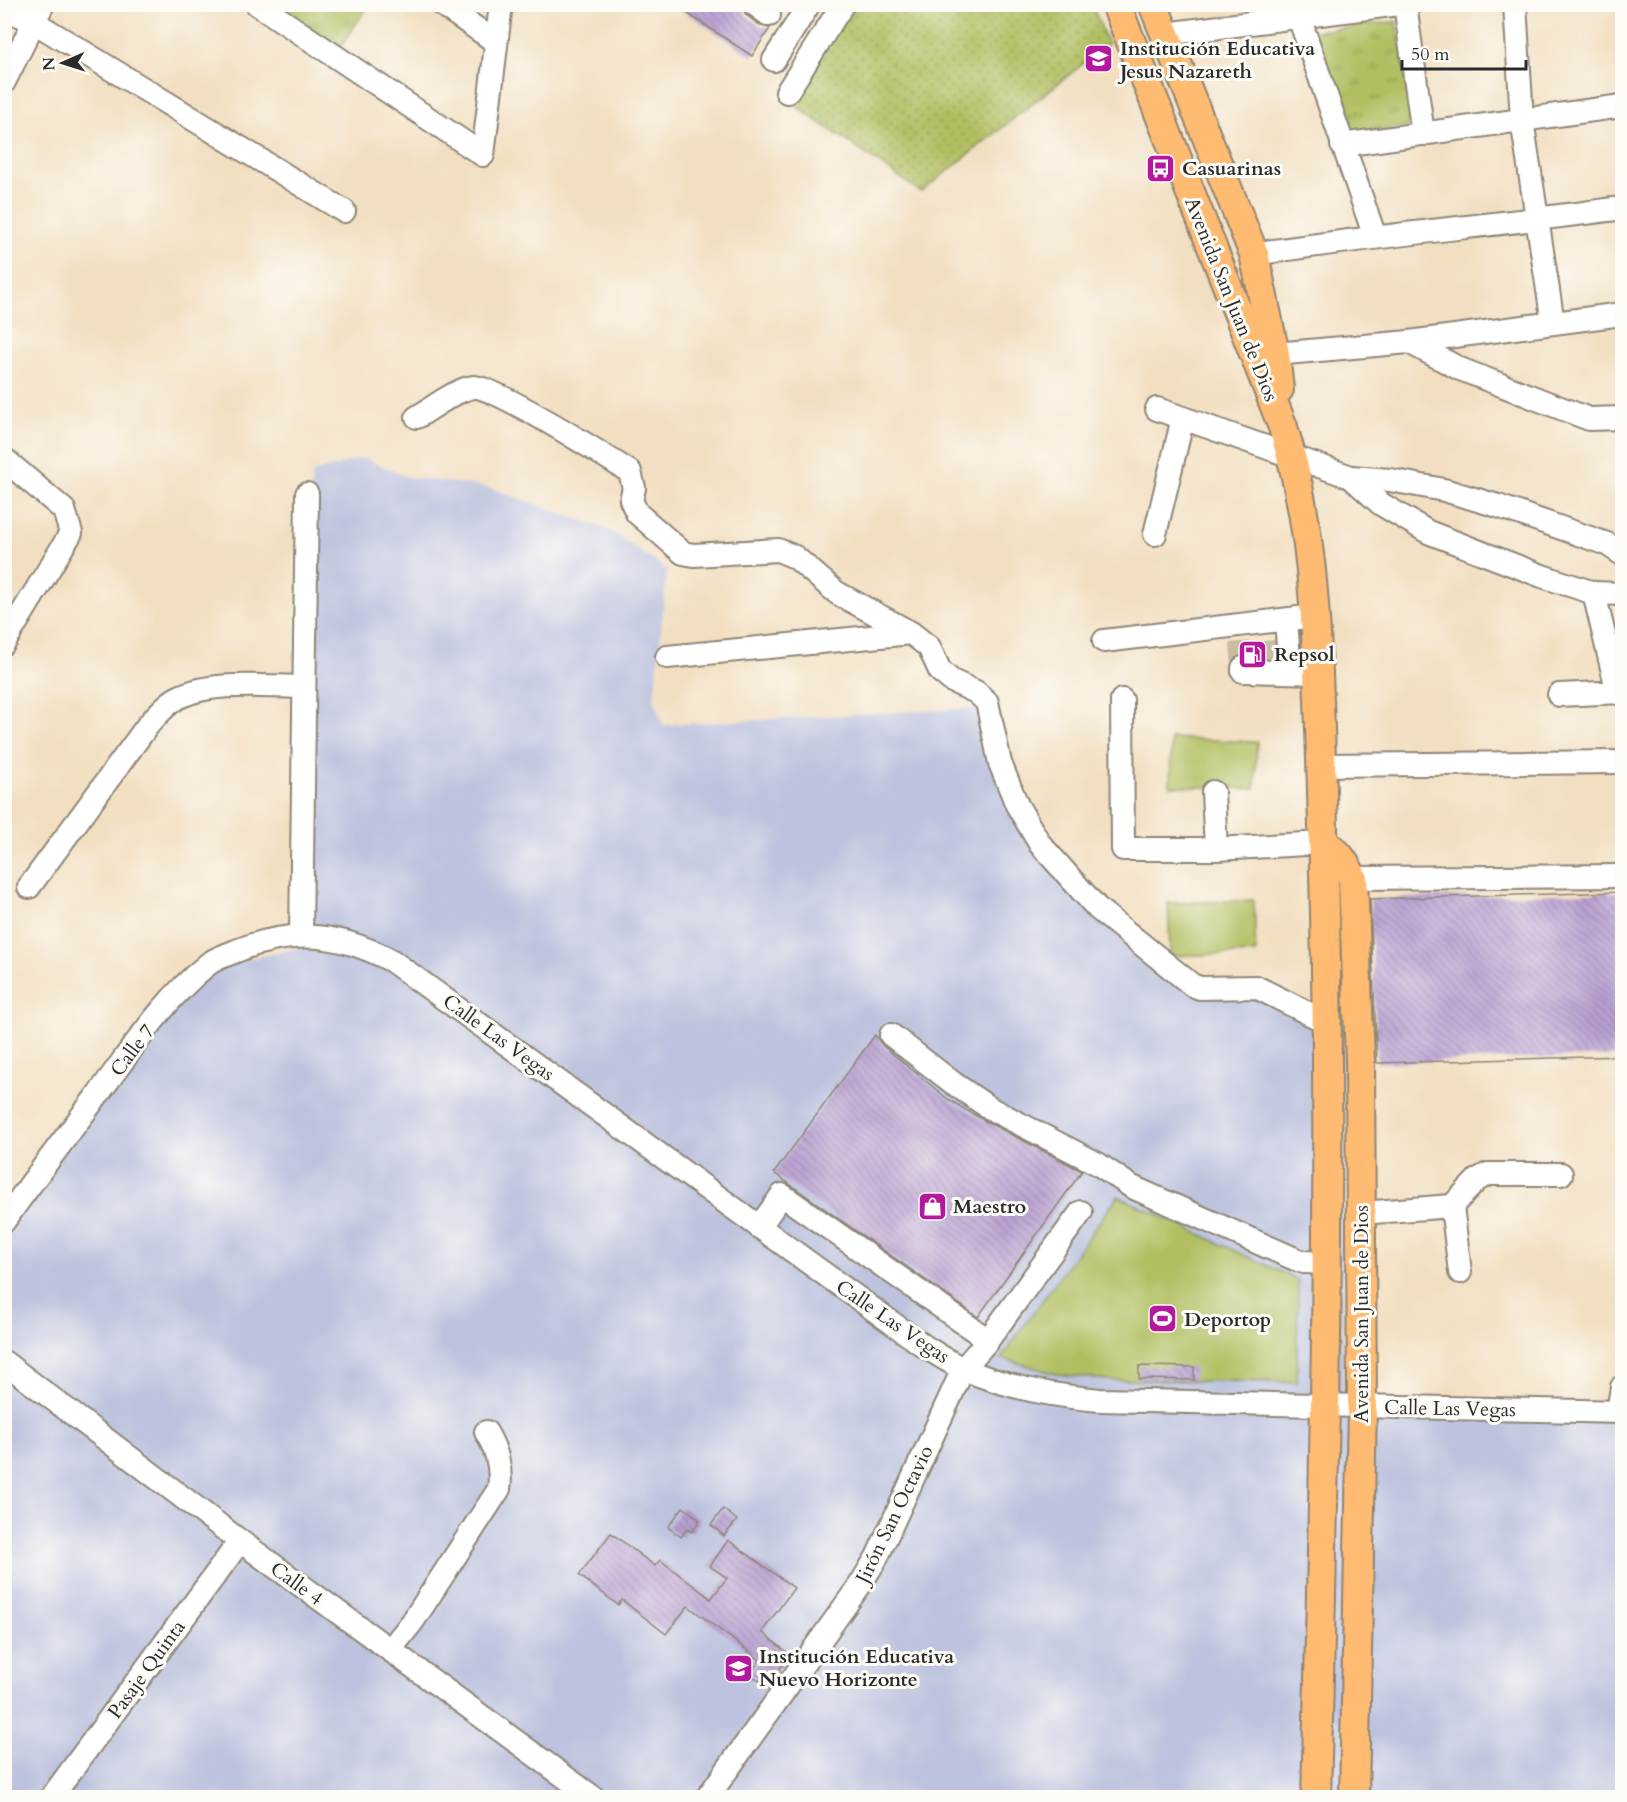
<svg xmlns="http://www.w3.org/2000/svg" width="1627" height="1802" font-family="Cardo,serif">
  <style>
    .industrial { fill: #bdc3de }
    .grass { fill: url(#grass-dots); stroke: #6e7546; stroke-width: 1.5 }
    .park { fill: url(#park-tufts); stroke: #6e7546; stroke-width: 1.5 }
    .pitch { fill: #b1bf62; stroke: #6e7546; stroke-width: 1.5 }
    .building { fill: url(#building-back-hatch) }
    .lines { fill: none; stroke-linecap: round; stroke-linejoin: round }
    .minor-tunnel { stroke: #cabba3; stroke-width: 22; stroke-dasharray: 22 11; stroke-linecap: butt }
    .minor-casing { stroke: #8e8576; stroke-width: 26 }
    .major-casing { stroke: #8e8576; stroke-width: 32 }
    .minor { stroke: #fff; stroke-width: 22 }
    .major { stroke: #ffbb71; stroke-width: 28 }
    .labels { text-anchor: middle; stroke-width: 6; stroke-linejoin: round; paint-order: stroke }
    .poi-label { font-size: 20px; font-weight: bold; fill: #2b2b2b; stroke: #fdfcf7; text-anchor: start }
    .street-label { font-size: 20px; fill: #2b2b2b; stroke: #fdfcf7 }
  </style>
  <defs>
    <pattern id="grass-dots" width="8" height="8" patternUnits="userSpaceOnUse" patternTransform="scale(1.5)"><rect width="8" height="8" fill="#b1bf62"/><path d="M2 2h.1M6 6h.1" fill="none" stroke="#909b51" stroke-width="1.8" stroke-linecap="round"/></pattern>
    <pattern id="park-tufts" width="24" height="20" patternUnits="userSpaceOnUse" patternTransform="scale(1.5)"><rect width="24" height="20" fill="#b1bf62"/><path d="M3 7l-1-3M5 7V3M7 7l1-3M15 17l-1-3M17 17v-4M19 17l1-3" fill="none" stroke="#909b51"/></pattern>
    <pattern id="building-back-hatch" width="6" height="6" patternUnits="userSpaceOnUse" patternTransform="scale(1.5)"><rect width="6" height="6" fill="#b89fd1"/><path d="M-1 5l2 2M0 0l6 6M5-1l2 2" fill="none" stroke="#9682aa"/></pattern>
  </defs>
  <rect width="100%" height="100%" fill="#fdfcf7"/>
  <filter id="ink" filterUnits="userSpaceOnUse"><feTurbulence type="fractalNoise" baseFrequency=".0167" numOctaves="2"/><feDisplacementMap in="SourceGraphic" scale="12" xChannelSelector="R" yChannelSelector="G"/><feConvolveMatrix kernelMatrix="1 2 1 2 8 2 1 2 1" color-interpolation-filters="sRGB"/></filter>
  <filter id="wash" filterUnits="userSpaceOnUse"><feTurbulence type="fractalNoise" baseFrequency=".008" numOctaves="4" result="noise"/><feDisplacementMap in="SourceGraphic" scale="24" xChannelSelector="R" yChannelSelector="G"/><feGaussianBlur stdDeviation="1.35" result="paint"/><feColorMatrix in="noise" values="0 0 0 0 0 0 0 0 0 0 0 0 0 0 0 0 0 1.4 0 .05"/><feComposite in="paint" operator="in"/></filter>
  <g filter="url(#wash)">
    <rect width="100%" height="100%" fill="#f2dfc1"/>
    <polygon class="industrial" points="363,458 407,477 487,487 609,530 667,570 654,698 663,725 997,707 1016,787 1081,896 1188,992 1255,992 1341,1034 1343,1402 1622,1409 1622,1797 5,1797 4,1223 181,996 225,964 303,947 312,473"/>
    <polygon class="grass" points="853,5 1092,5 1108,44 921,192 790,102"/>
    <g class="park">
      <polygon points="287,5 369,5 340,48 284,10"/>
      <polygon points="1397,21 1412,126 1347,137 1311,32"/>
    </g>
    <g class="pitch">
      <polygon points="1171,738 1257,742 1255,789 1170,786"/>
      <polygon points="1254,900 1256,953 1170,956 1168,903"/>
      <polygon points="1118,1196 1298,1280 1297,1382 1107,1380 1056,1374 1001,1358"/>
    </g>
    <g id="blocks">
      <g class="building">
        <polygon points="673,4 741,4 746,15 761,26 770,28 752,56"/>
        <polygon points="1623,892 1623,1056 1377,1063 1370,899"/>
        <polygon points="875,1035 883,1046 949,1100 985,1121 1082,1171 978,1317 774,1173"/>
        <polygon points="1139,1366 1194,1367 1194,1380 1139,1379"/>
        <polygon points="683,1507 700,1520 692,1532 687,1529 681,1537 668,1527"/>
        <polygon points="723,1509 737,1520 724,1536 711,1525"/>
        <polygon points="611,1533 655,1566 660,1560 711,1599 727,1578 710,1566 728,1540 794,1588 762,1632 790,1655 767,1686 750,1674 760,1660 688,1606 666,1634 622,1600 618,1605 579,1575"/>
      </g>
    </g>
  </g>
  <g filter="url(#ink)">
    <use href="#blocks" fill-opacity="0" stroke="#8e8576" stroke-width="1.5"/>
    <g class="lines">
      <g class="minor-tunnel">
        <polyline points="1264,641 1266,666"/>
        <polyline points="1241,642 1243,668"/>
      </g>
      <defs>
        <g id="minor">
          <polyline points="257,4 483,155 501,4"/>
          <polyline points="441,4 496,42"/>
          <polyline points="754,4 769,15"/>
          <polyline points="1405,4 1423,134"/>
          <polyline points="1515,4 1522,120 1553,323"/>
          <polyline points="4,8 34,22 344,211"/>
          <polyline points="1299,17 1375,237"/>
          <polyline points="1165,34 1399,4"/>
          <polyline points="774,60 809,4"/>
          <polyline points="4,82 43,4"/>
          <polyline points="787,92 843,4"/>
          <polyline points="1342,145 1622,106"/>
          <path d="M1254,254C1376,235 1500,225 1622,208"/>
          <polyline points="1409,342 1460,369 1589,419 1622,418"/>
          <polyline points="1275,354 1409,342 1622,314"/>
          <polyline points="1157,409 1351,477 1390,480 1444,490 1498,506 1607,544 1622,554"/>
          <path d="M417,417C433,408 456,389 474,387C492,384 608,458 630,472L634,488L631,500L637,513L683,553L694,555L778,550L795,557L837,593L911,633L929,647L940,671L952,681L976,692L987,702L1000,763L1017,805L1040,844L1098,909L1192,985L1200,988L1256,987L1328,1023"/>
          <polyline points="4,459 64,510 71,533 4,643"/>
          <polyline points="1351,477 1381,504 1428,532 1542,576 1594,593 1622,594"/>
          <polyline points="1155,534 1183,418"/>
          <polyline points="1594,593 1618,693"/>
          <polyline points="1286,620 1290,672"/>
          <polyline points="1104,641 1315,616"/>
          <polyline points="667,657 911,633"/>
          <polyline points="1243,668 1243,671 1318,673"/>
          <polyline points="1559,695 1622,692"/>
          <polyline points="1122,700 1123,849 1216,849 1323,843"/>
          <polyline points="1321,765 1622,762"/>
          <polyline points="1213,792 1216,849"/>
          <polyline points="1353,878 1622,876"/>
          <path d="M29,887L148,725C158,714 167,703 179,697C213,680 268,687 304,687"/>
          <polyline points="301,936 307,494"/>
          <polyline points="891,1035 953,1083 991,1109 1098,1164 1132,1187 1295,1259 1304,1262 1326,1263"/>
          <polyline points="1452,1206 1460,1272"/>
          <polyline points="1361,1213 1452,1206 1477,1180 1488,1174 1561,1174"/>
          <path d="M4,1221C36,1176 69,1133 102,1089C134,1046 165,999 207,965C215,958 227,955 236,951C292,928 340,933 392,961L924,1346C937,1354 950,1363 964,1369C1007,1388 1053,1396 1100,1400L1622,1412"/>
          <polyline points="759,1227 782,1195 988,1340"/>
          <polyline points="4,1362 240,1541 594,1798"/>
          <polyline points="1618,1412 1622,1387"/>
          <path d="M390,1650L413,1621L499,1489C502,1468 497,1450 486,1432"/>
          <polyline points="51,1798 240,1541"/>
          <polyline points="707,1798 860,1585 877,1557 963,1369 988,1340 1081,1212"/>
        </g>
        <g id="major">
          <path d="M1116,4L1283,427C1310,515 1316,607 1319,700C1321,757 1323,815 1324,872C1332,1181 1324,1489 1316,1798"/>
          <polyline points="1153,4 1254,254 1275,354 1279,389"/>
          <path d="M1323,843C1339,851 1345,863 1353,878L1360,1061L1362,1407L1354,1798"/>
        </g>
      </defs>
      <use href="#minor" class="minor-casing"/>
      <use href="#major" class="major-casing"/>
      <use href="#minor" class="minor"/>
      <use href="#major" class="major"/>
    </g>
  </g>
  <defs>
    <symbol id="school-square" viewBox="-11 -11 22 22"><rect x="-9" y="-9" width="18" height="18" rx="4" fill="#b5179e" stroke="#fdfcf7"/><path d="M0-5L7-2L0 1L-7-2ZM-4 1L0 2.5L4 1V4Q0 6-4 4Z" fill="#fff"/></symbol>
    <symbol id="bus-square" viewBox="-11 -11 22 22"><rect x="-9" y="-9" width="18" height="18" rx="4" fill="#b5179e" stroke="#fdfcf7"/><path d="M-5-6H5V4H4V6H2V4H-2V6H-4V4H-5ZM-3.5-4V0h7V-4ZM-3.5 1.2v1.5H-2V1.2ZM2 1.2v1.5H3.5V1.2Z" fill="#fff"/></symbol>
    <symbol id="fuel-square" viewBox="-11 -11 22 22"><rect x="-9" y="-9" width="18" height="18" rx="4" fill="#b5179e" stroke="#fdfcf7"/><path d="M-5.5-6h7V0h2V4h1.3V-2.5L3-4.5l.8-.8L6-3V5H2.5V1h-1V6h-7ZM-4.2-4.7v3.2H.2V-4.7Z" fill="#fff"/></symbol>
    <symbol id="shop-square" viewBox="-11 -11 22 22"><rect x="-9" y="-9" width="18" height="18" rx="4" fill="#b5179e" stroke="#fdfcf7"/><path d="M-5-2.5h2.3a2.7 3.5 0 0 1 5.4 0H5L5.5 6h-11ZM-1.5-2.5h3a1.5 2.3 0 0 0-3 0Z" fill="#fff"/></symbol>
    <symbol id="stadium-square" viewBox="-11 -11 22 22"><rect x="-9" y="-9" width="18" height="18" rx="4" fill="#b5179e" stroke="#fdfcf7"/><path d="M0-5a6.5 5 0 1 0 0 10a6.5 5 0 1 0 0-10ZM-3.5-1.8h7v3.6h-7Z" fill="#fff"/></symbol>
  </defs>
  <g fill-rule="evenodd">
    <use href="#school-square" x="1082" y="42" width="33" height="33"/>
    <use href="#bus-square" x="1144" y="152" width="33" height="33"/>
    <use href="#fuel-square" x="1236" y="638" width="33" height="33"/>
    <use href="#shop-square" x="916" y="1190" width="33" height="33"/>
    <use href="#stadium-square" x="1146" y="1302" width="33" height="33"/>
    <use href="#school-square" x="722" y="1652" width="33" height="33"/>
  </g>
  <g class="labels">
    <g class="poi-label">
      <text x="1120" y="55">Institución Educativa<tspan x="1120" dy="23">Jesus Nazareth</tspan></text>
      <text x="1182" y="175">Casuarinas</text>
      <text x="1274" y="661">Repsol</text>
      <text x="953" y="1213">Maestro</text>
      <text x="1184" y="1326">Deportop</text>
      <text x="759" y="1663">Institución Educativa<tspan x="759" dy="23">Nuevo Horizonte</tspan></text>
    </g>
    <g class="street-label">
      <text transform="translate(1232 299) rotate(68)" y="7">Avenida San Juan de Dios</text>
      <text transform="translate(499 1037) rotate(36)" y="7">Calle Las Vegas</text>
      <text transform="translate(132 1050) rotate(-53)" y="7">Calle 7</text>
      <text transform="translate(1361 1314) rotate(-90)" y="7">Avenida San Juan de Dios</text>
      <text transform="translate(893 1321) rotate(34)" y="7">Calle Las Vegas</text>
      <text transform="translate(1450 1408) rotate(1)" y="7">Calle Las Vegas</text>
      <text transform="translate(894 1514) rotate(-64)" y="7">Jirón San Octavio</text>
      <text transform="translate(297 1583) rotate(36)" y="7">Calle 4</text>
      <text transform="translate(146 1669) rotate(-54)" y="7">Pasaje Quinta</text>
    </g>
  </g>
  <rect width="1627" height="1802" fill="none" stroke="#fdfcf7" stroke-width="24"/>
  <g transform="translate(63 63) rotate(267)" stroke="#fdfcf7" stroke-width="4.5" paint-order="stroke">
  <path d="M0-4.5L10 22L0 15L-10 22Z" fill="#2b2b2b"/>
  <text y="-9" font-size="16" font-weight="bold" text-anchor="middle" fill="#2b2b2b">N</text>
  </g>
  <path d="M1402 60v9h124v-9" fill="none" stroke="#2b2b2b" stroke-width="3"/>
  <text x="1411" y="60" font-size="18" fill="#2b2b2b" stroke="#fdfcf7" stroke-width="4.5" paint-order="stroke">50 m</text>
</svg>
